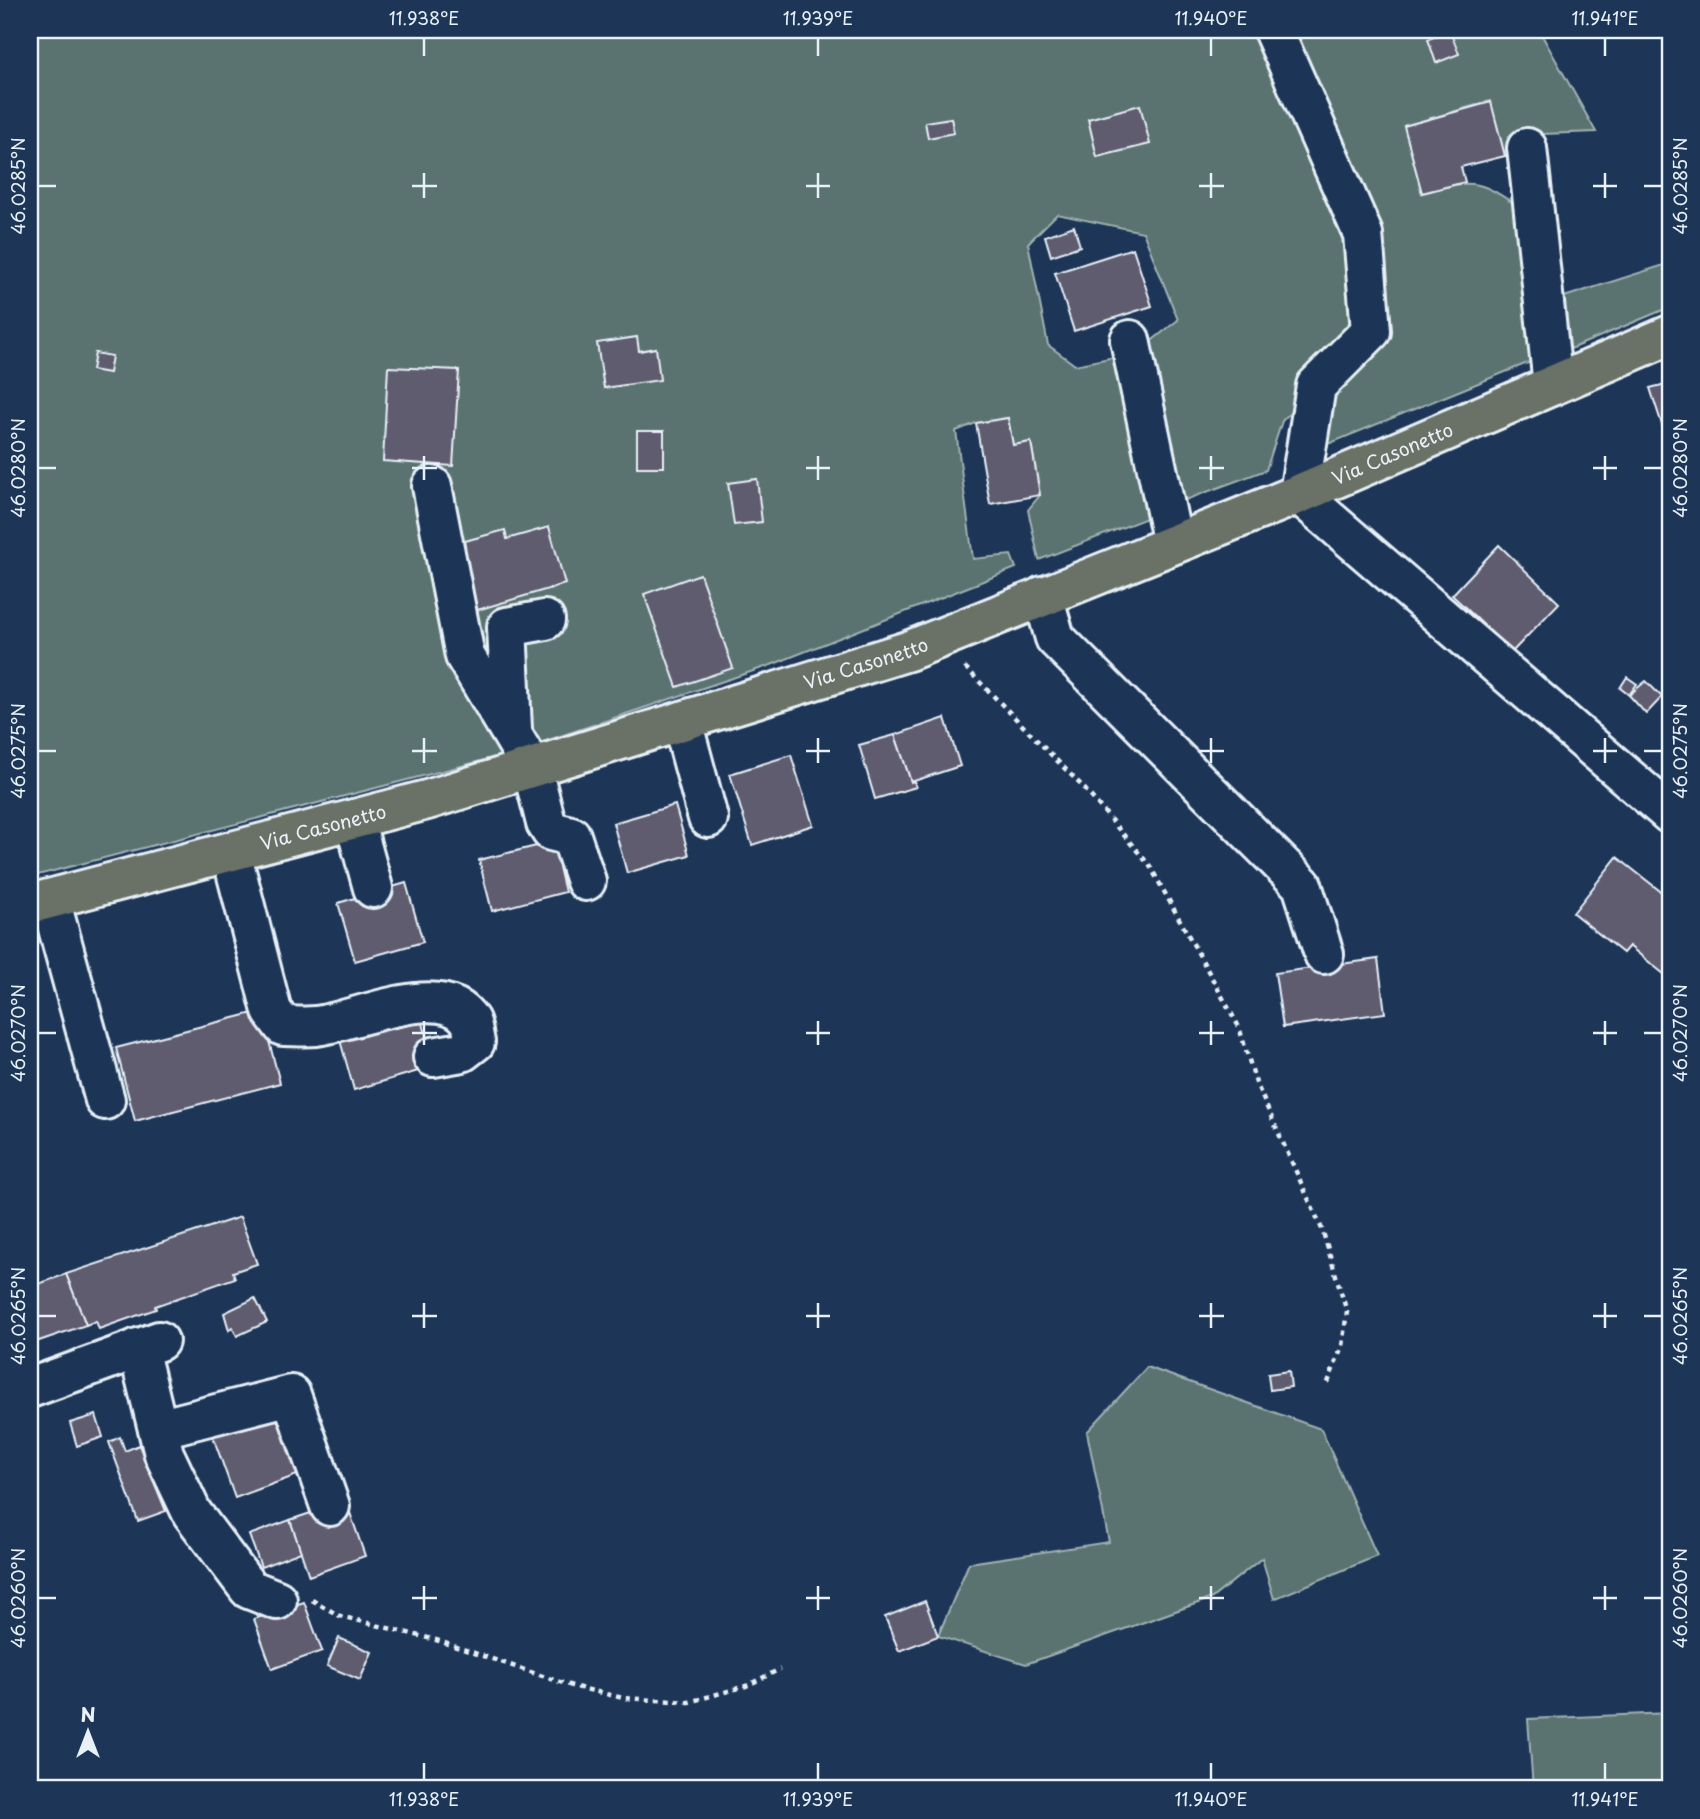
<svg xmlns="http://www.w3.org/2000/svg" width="1700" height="1819" font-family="'Playpen Sans',sans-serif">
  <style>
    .green { fill: #5a736f; stroke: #a1b2b4; stroke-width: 2 }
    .building { fill: #605b6f; stroke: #e8f1f8; stroke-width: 2 }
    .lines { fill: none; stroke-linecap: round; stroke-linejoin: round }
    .minor-casing { stroke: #e8f1f8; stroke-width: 44 }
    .major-casing { stroke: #e8f1f8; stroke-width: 44 }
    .path { stroke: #e8f1f8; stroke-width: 4.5; stroke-dasharray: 5 5; stroke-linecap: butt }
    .minor { stroke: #1d3557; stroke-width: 38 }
    .major { stroke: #6a7166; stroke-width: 38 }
    .ticks { fill: none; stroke: #e8f1f8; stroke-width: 2.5 }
    .labels { text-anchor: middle; stroke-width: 5; stroke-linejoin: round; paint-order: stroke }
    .street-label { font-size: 19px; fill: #e8f1f8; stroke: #1d3557 }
    .neatline { fill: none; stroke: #e8f1f8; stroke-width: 2.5 }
    .ticks-label { font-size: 18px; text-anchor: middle; fill: #e8f1f8 }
  </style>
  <rect width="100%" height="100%" fill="#1d3557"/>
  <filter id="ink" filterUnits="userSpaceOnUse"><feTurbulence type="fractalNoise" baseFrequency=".0143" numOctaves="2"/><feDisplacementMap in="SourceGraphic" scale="14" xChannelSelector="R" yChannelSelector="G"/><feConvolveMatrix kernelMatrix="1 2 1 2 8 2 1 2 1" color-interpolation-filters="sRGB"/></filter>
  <g filter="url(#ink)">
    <g class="green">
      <path d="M30,30H1539L1596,132L1542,134L1543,146L1505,156L1490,101L1404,126L1422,193C1474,179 1477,178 1522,209L1535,360L1306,453L1315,387L1282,421L1266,470L1180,502L1144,347L1178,320L1143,232L1057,214L1028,243L1048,345L1075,365L1125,355L1160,513L1039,560L1028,510L1040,495L1031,442L1013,445L1008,418L976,423L956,431L973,559L1011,555L1016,568L771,665L504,755L30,877Z"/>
      <polygon points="1670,263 1670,307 1570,349 1561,298"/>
      <polygon points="1147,1367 1321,1429 1377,1556 1274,1599 1262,1558 1212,1598 1026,1664 938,1636 969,1563 1109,1542 1087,1432"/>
      <polygon points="1670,1713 1670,1789 1533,1789 1528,1719"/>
    </g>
    <g class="building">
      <polygon points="1450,31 1459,54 1436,63 1428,39"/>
      <polygon points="1491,102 1505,156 1461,167 1465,182 1422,193 1404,126"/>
      <polygon points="1140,105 1150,144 1097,157 1088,119"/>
      <polygon points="951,118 954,133 928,138 925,122"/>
      <polygon points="1074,226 1080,246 1051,256 1045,236"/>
      <polygon points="1133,248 1152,306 1074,331 1055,273"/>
      <polygon points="637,337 639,351 656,348 660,380 604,388 597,343"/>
      <polygon points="95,353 112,356 109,373 92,370"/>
      <polygon points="388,367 459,370 453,466 383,461"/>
      <polygon points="1670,383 1670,443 1668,443 1650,388"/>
      <polygon points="1008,418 1013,445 1031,442 1040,495 990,504 976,423"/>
      <rect x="637" y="431" width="27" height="36"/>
      <polygon points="757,479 762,522 734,525 728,483"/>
      <polygon points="549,527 565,584 474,611 454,544 505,530 507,539"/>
      <polygon points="1499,545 1559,603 1512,652 1452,595"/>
      <polygon points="700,574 733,668 677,687 644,594"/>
      <polygon points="1627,677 1637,684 1629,695 1620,688"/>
      <polygon points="1646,681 1662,697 1646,714 1629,695"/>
      <polygon points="945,718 960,766 911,782 895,735"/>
      <polygon points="895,735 911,782 914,781 916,787 875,799 859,745"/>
      <polygon points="791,755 813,825 752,845 730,774"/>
      <polygon points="675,805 689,855 627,873 613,823"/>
      <polygon points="553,842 565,892 492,911 479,860"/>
      <polygon points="1617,857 1664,894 1667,892 1670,895 1670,979 1629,946 1623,953 1573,913"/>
      <polygon points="406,883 423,942 355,961 338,903"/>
      <polygon points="1378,959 1385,1013 1283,1027 1275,973"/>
      <polygon points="419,1009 435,1066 354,1090 338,1033"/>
      <polygon points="261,1011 280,1083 135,1121 116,1048"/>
      <polygon points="240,1217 257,1264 233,1272 235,1278 155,1306 156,1309 99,1329 96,1321 86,1325 66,1274"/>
      <polygon points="66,1274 86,1325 30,1344 30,1287"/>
      <polygon points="255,1298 267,1322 237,1336 232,1327 229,1330 224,1313"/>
      <polygon points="1289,1371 1291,1387 1270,1390 1268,1374"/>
      <polygon points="276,1407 300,1474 235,1498 211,1431"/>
      <polygon points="96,1415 103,1437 77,1446 70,1423"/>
      <polygon points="120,1437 125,1451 139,1445 166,1511 138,1521 109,1442"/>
      <polygon points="346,1501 365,1556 309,1576 290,1520"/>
      <polygon points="290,1520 301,1552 261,1567 249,1535"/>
      <polygon points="925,1601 938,1636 899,1651 885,1617"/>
      <polygon points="304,1602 322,1651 272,1669 254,1619"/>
      <polygon points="339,1638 372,1652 360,1680 327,1666"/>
    </g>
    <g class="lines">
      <defs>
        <g id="minor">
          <polyline points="1273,30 1363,234 1371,331 1316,386 1299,494 1670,814"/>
          <polyline points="1527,148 1553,385"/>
          <polyline points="1130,340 1173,544"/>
          <polyline points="432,486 465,656 532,768 546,823 551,831 571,836 586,881"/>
          <polyline points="1043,596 1055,638 1302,885 1324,954"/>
          <polyline points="682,721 708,818"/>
          <polyline points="512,729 507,627 545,620"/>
          <polyline points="354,819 373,888"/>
          <path d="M231,852L272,1011L283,1026C294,1026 305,1027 316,1026C354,1022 444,978 470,1021C473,1026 473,1035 475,1042L462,1052L433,1057"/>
          <polyline points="50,899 105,1100"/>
          <polyline points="138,1348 164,1454 192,1513 249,1589 277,1600"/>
          <polyline points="30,1388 159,1341"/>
          <polyline points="158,1429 291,1395 330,1506"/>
        </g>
        <g id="major">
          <path id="s1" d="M30,904L427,800L908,651L1299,494L1670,335"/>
        </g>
      </defs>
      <use href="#minor" class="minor-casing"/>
      <use href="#major" class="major-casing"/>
      <g class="path">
        <polyline points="965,667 1083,787 1150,866 1239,1027 1256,1083 1322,1229 1347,1312 1342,1346 1327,1385"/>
        <polyline points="312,1600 340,1616 436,1640 572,1686 623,1698 689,1702 746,1686 780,1669"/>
      </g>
      <use href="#minor" class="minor"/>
      <use href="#major" class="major"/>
    </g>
  </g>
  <path class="ticks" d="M424,38V56M818,38V56M1211,38V56M1605,38V56M424,173V198M818,173V198M1211,173V198M1605,173V198M38,186H56M412,186H437M806,186H830M1199,186H1224M1593,186H1617M1644,186H1662M424,456V480M818,456V480M1211,456V480M1605,456V480M38,468H56M412,468H437M806,468H830M1199,468H1224M1593,468H1617M1644,468H1662M424,738V763M818,738V763M1211,738V763M1605,738V763M38,751H56M412,751H437M806,751H830M1199,751H1224M1593,751H1617M1644,751H1662M424,1021V1045M818,1021V1045M1211,1021V1045M1605,1021V1045M38,1033H56M412,1033H437M806,1033H830M1199,1033H1224M1593,1033H1617M1644,1033H1662M424,1303V1328M818,1303V1328M1211,1303V1328M1605,1303V1328M38,1316H56M412,1316H437M806,1316H830M1199,1316H1224M1593,1316H1617M1644,1316H1662M424,1586V1610M818,1586V1610M1211,1586V1610M1605,1586V1610M38,1598H56M412,1598H437M806,1598H830M1199,1598H1224M1593,1598H1617M1644,1598H1662M424,1763V1780M818,1763V1780M1211,1763V1780M1605,1763V1780"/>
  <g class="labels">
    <g class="street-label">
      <text dy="7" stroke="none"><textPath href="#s1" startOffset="1437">Via Casonetto</textPath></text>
      <text dy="7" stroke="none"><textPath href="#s1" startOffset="870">Via Casonetto</textPath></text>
      <text dy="7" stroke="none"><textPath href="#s1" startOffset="303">Via Casonetto</textPath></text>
    </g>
  </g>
  <rect width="1700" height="1819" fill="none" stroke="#1d3557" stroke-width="77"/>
  <g transform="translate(88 1732)" stroke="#1d3557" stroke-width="5" paint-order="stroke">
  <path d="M0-5L12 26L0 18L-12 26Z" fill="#e8f1f8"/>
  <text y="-10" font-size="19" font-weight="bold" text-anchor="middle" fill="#e8f1f8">N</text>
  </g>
  <rect x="38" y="38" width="1624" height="1742" class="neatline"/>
  <g class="ticks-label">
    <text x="424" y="25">11.938°E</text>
    <text x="818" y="25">11.939°E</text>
    <text x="1211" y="25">11.940°E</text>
    <text x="1605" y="25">11.941°E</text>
    <text transform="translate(19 186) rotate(-90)" y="6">46.0285°N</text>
    <text transform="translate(1681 186) rotate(-90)" y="6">46.0285°N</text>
    <text transform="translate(19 468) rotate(-90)" y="6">46.0280°N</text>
    <text transform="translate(1681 468) rotate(-90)" y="6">46.0280°N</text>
    <text transform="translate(19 751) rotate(-90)" y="6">46.0275°N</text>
    <text transform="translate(1681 751) rotate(-90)" y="6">46.0275°N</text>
    <text transform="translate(19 1033) rotate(-90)" y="6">46.0270°N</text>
    <text transform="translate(1681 1033) rotate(-90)" y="6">46.0270°N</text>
    <text transform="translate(19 1316) rotate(-90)" y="6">46.0265°N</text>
    <text transform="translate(1681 1316) rotate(-90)" y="6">46.0265°N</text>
    <text transform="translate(19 1598) rotate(-90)" y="6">46.0260°N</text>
    <text transform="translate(1681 1598) rotate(-90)" y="6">46.0260°N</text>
    <text x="424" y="1806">11.938°E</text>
    <text x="818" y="1806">11.939°E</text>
    <text x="1211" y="1806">11.940°E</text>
    <text x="1605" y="1806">11.941°E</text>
  </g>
</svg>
